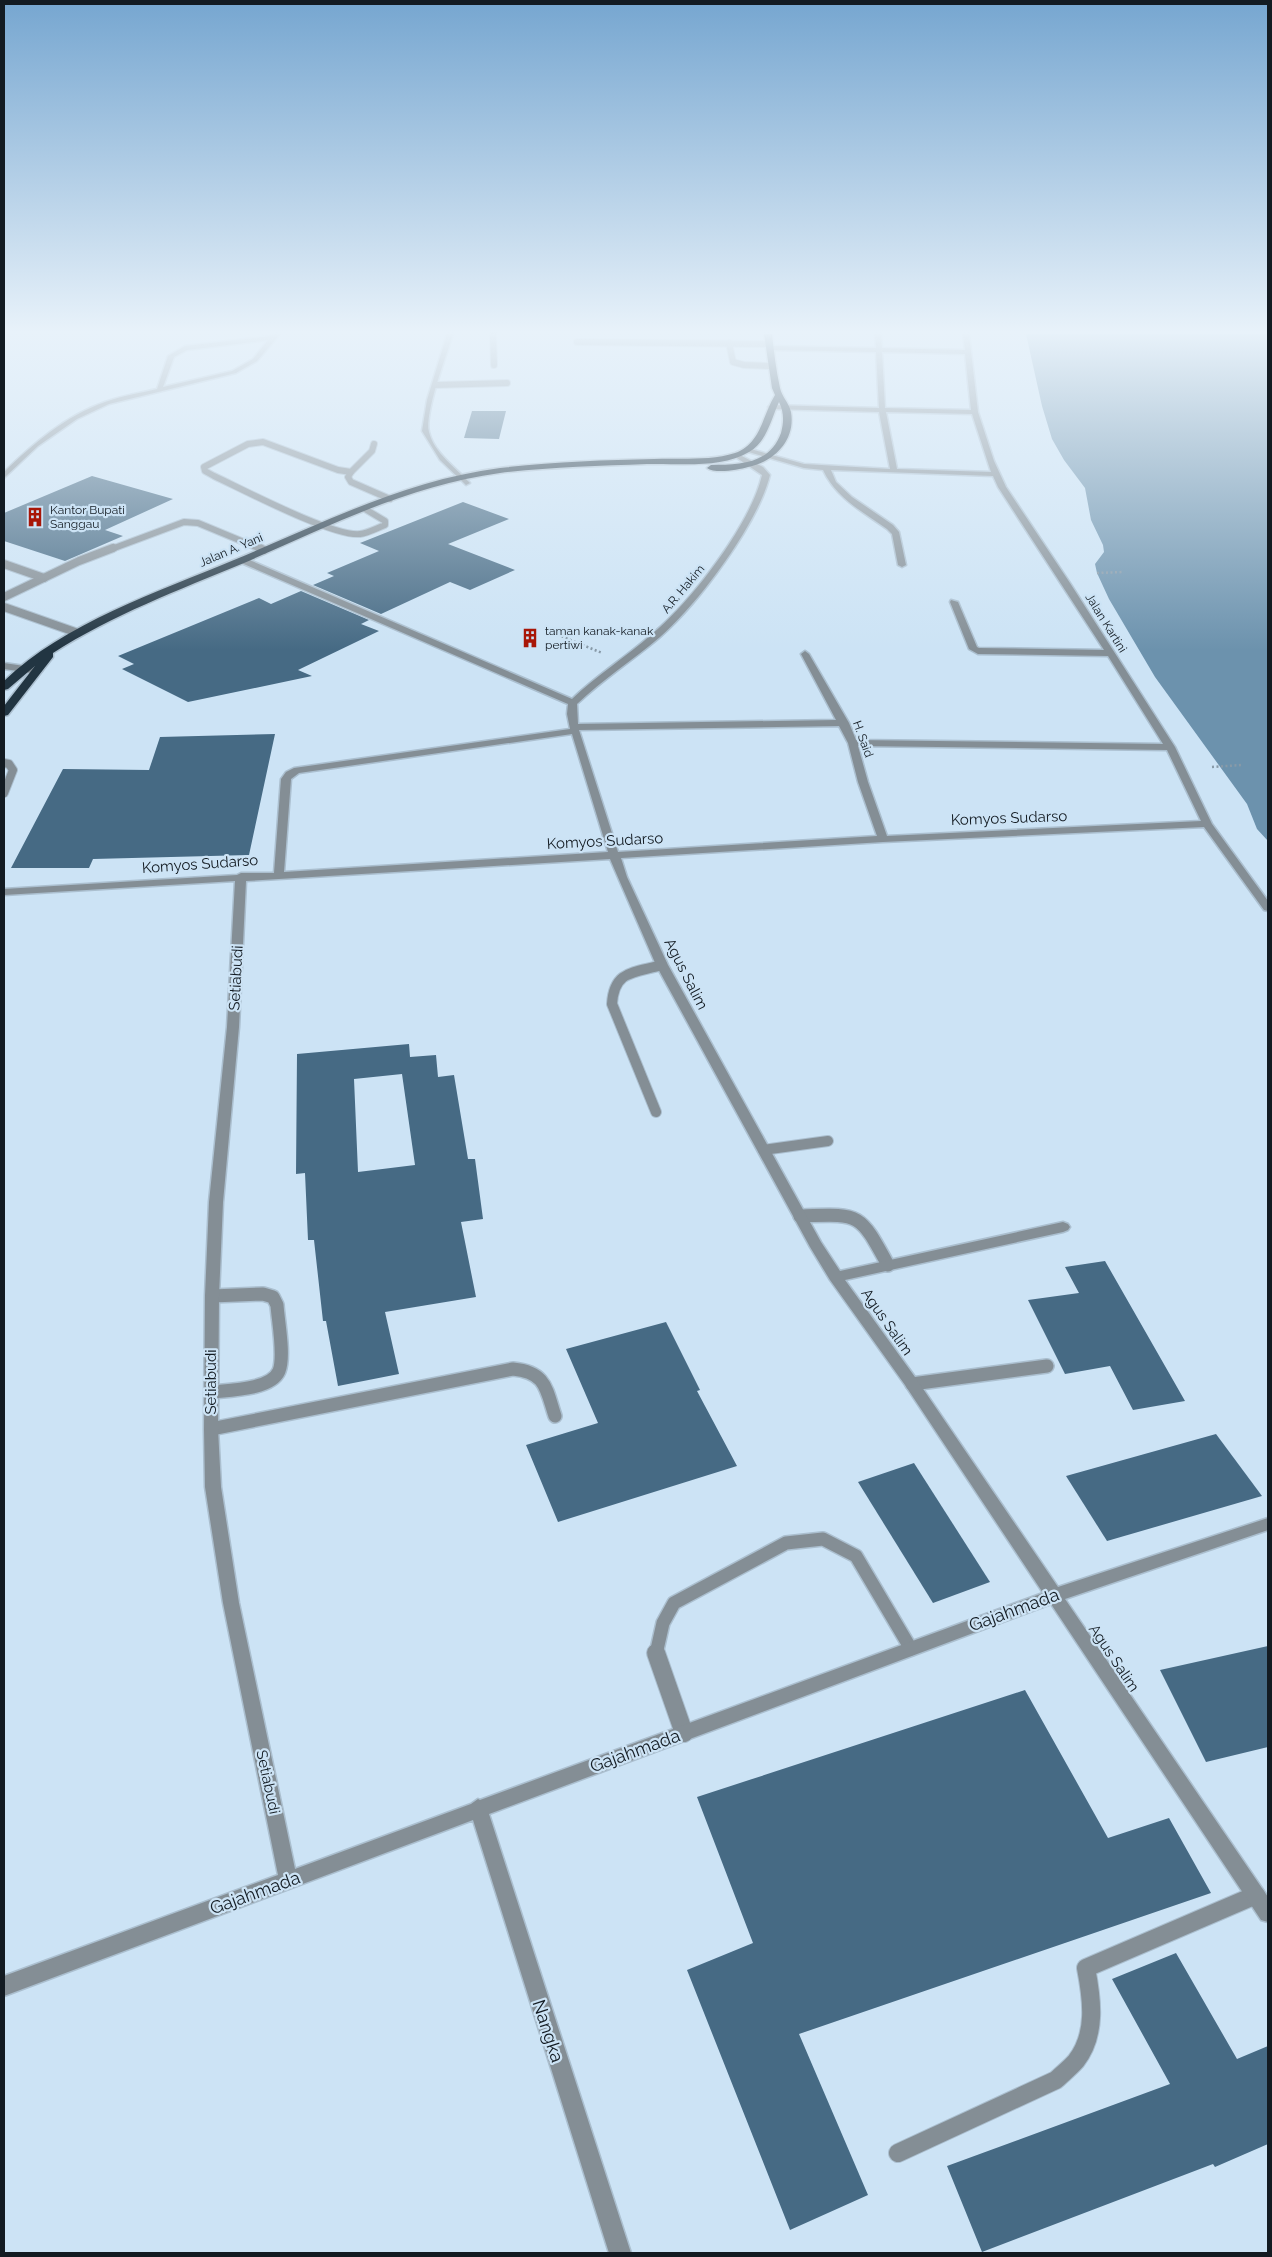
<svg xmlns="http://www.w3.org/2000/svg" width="1272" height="2257" font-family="Raleway,sans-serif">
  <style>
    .water { fill: #6c92ad }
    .building { fill: #466a84; fill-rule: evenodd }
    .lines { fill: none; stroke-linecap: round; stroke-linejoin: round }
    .lane-far4-casing { stroke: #abbfcf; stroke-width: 8 }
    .lane-far3-casing { stroke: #abbfcf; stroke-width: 10 }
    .lane-far2-casing { stroke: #abbfcf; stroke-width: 12 }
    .lane-far1-casing { stroke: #abbfcf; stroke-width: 16 }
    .lane-casing { stroke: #abbfcf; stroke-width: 20 }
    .street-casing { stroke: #abbfcf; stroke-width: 3 }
    .highway-casing { stroke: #abbfcf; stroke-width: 3 }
    .path { stroke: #889aa8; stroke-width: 2.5; stroke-dasharray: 2 2.5; stroke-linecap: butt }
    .lane-far4 { stroke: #848e95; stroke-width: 6 }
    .lane-far3 { stroke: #848e95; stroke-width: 8 }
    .lane-far2 { stroke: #848e95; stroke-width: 10 }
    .lane-far1 { stroke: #848e95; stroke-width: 13 }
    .lane { stroke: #848e95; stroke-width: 18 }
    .street { fill: #848e95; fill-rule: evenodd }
    .highway { fill: #223542; fill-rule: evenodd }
    .labels { text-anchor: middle; stroke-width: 4.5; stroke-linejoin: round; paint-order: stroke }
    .far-poi-label { font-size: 12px; fill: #131b22; stroke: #cce3f5; text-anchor: start }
    .far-street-label { font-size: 12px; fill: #131b22; stroke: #cce3f5 }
    .street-label { font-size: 15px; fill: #131b22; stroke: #cce3f5 }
    .near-street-label { font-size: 18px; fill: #131b22; stroke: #cce3f5 }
  </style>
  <rect width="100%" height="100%" fill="#cce3f5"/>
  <polygon class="water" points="1026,334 1268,334 1268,841 1257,829 1247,804 1155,677 1109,599 1097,573 1095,564 1104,552 1103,545 1091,520 1085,488 1064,460 1052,439 1042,406"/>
  <g class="building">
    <polygon points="472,411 506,411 499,439 464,438"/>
    <polygon points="92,476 173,499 105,530 123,536 65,561 4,541 4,513"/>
    <polygon points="463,502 509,519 448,544 515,570 470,590 450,582 381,614 313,585 334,576 327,573 379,551 360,543"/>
    <polygon points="301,591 369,620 361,624 379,631 298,670 312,676 188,702 122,669 134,664 118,656 259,598 271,604"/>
    <polygon points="275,734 249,855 93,859 89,868 11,868 63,769 149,770 160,737"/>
    <path d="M409,1044L410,1057L436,1055L438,1077L454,1075L468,1159H475L483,1219L461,1222L476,1297L385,1312L399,1374L338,1386L326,1321H323L314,1240H308L305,1173L296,1174L297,1054ZM402,1074L415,1165L358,1172L354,1079Z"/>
    <polygon points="1105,1261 1185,1401 1133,1410 1110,1366 1065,1374 1028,1300 1079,1293 1065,1267"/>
    <polygon points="666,1322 700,1390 697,1391 737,1466 558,1522 526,1445 598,1423 566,1349"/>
    <polygon points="1216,1434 1262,1496 1107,1541 1066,1476"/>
    <polygon points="914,1463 990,1582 933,1603 858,1482"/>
    <polygon points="1268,1646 1268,1747 1206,1762 1160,1670"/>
    <polygon points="1025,1690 1108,1838 1169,1818 1211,1893 799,2034 868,2195 790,2230 687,1970 753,1943 697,1797"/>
    <polygon points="1176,1953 1237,2059 1268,2046 1268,2144 1215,2167 1213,2164 982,2252 947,2166 1170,2084 1112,1979"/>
  </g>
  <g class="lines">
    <defs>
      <g id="lane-far4">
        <polyline points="493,334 494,365"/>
        <polyline points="577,342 769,344"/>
        <polyline points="729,343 733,362 744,365 772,366"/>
        <polyline points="436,385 507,383"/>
        <polyline points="351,472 372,451 374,444"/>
        <path d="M365,509L385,521V525C377,528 368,533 360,534C333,537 242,489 214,476L205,471L204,467L248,444L263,442L338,470L351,472L348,477L351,482L390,499"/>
        <polyline points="109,550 184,522 198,523 263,550"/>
      </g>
      <g id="lane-far3">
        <polyline points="260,548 264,550"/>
        <polyline points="4,564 44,578"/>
        <polyline points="4,597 79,561 113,548"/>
        <polyline points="4,607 78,633"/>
        <polyline points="4,763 9,764 13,770 4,793"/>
      </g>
      <g id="lane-far2">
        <path d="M656,1112L612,1004C614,970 634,973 662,965"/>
        <polyline points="763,1150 828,1141"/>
      </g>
      <g id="lane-far1">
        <path d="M800,1216C861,1214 859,1212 888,1265"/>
        <polyline points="912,1384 1047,1366"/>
        <path d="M211,1392C229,1390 271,1390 279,1371C285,1356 278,1321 277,1305L273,1297L263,1294L212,1296"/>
        <path d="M211,1429L513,1369C546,1372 546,1389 555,1416"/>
        <polyline points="656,1654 663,1623 674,1603 786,1543 823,1539 856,1556 911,1649"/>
      </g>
      <g id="lane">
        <polyline points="656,1653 684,1733"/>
        <path d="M898,2153L1056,2080C1062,2074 1070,2068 1076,2061C1097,2034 1092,1999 1086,1968L1256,1895"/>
      </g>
      <g id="street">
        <path d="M274,334H280L257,361L236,373L109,404L77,419L38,446L4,478V472C33,444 65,416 105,402C121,396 140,393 157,389L168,356L185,346L272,336ZM268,340L253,359L232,371L163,387L174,357L187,350Z"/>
        <path d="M447,334H453C447,354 424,414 429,432C434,453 456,468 470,483L466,485L440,460L422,431L427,400Z"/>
        <path d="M875,334H881L882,348L965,350L963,334H969L978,412L994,461L1006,487L1070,583L1175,747L1212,824L1268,901V911L1264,910L1204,827L883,842L621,858L627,877L668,965L821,1242L840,1271L1063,1222L1068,1224L1070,1227L1068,1230L1063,1232L845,1280L915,1377L1058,1587L1268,1518V1530L1065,1599L1268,1897V1922L1261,1920L1051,1604L489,1814L631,2253H609L473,1820L4,1996V1976L278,1875L223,1603L205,1487L204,1429L205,1296L209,1202L227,1027L235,881L4,895V889L237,875L241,873H274L281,779L286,772L294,768L570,729L567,714L568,704L239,562V558H245L572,699C597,675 626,657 652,634C691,602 751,524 762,475L734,456L733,455L736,453L763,467L770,475C758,524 698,604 660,637C633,660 603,679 577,704L578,724L836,720L801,654L805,651L809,654L849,723L856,740L1163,744L1108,656L978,654L969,649L950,602L951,600L958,602L977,647L979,648L1104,650L998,487L993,476L831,470L836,482L852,497L893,525L899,532L906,565L902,567L898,565L892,534L887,529C863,512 836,498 823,470L804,468L745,451L744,450L747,448L804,464L890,469L879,412L771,409L768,407L771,405L879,408L876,352L770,350L767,348L770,346L876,348ZM882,352L965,354L971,410L885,408ZM886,412L972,414L991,472L897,469ZM839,726L848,743L858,782L877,836L618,852L579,730ZM572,734L608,852L284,872L291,779L299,773ZM858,746L1167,750L1201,821L887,836L868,782ZM610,859L656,965L810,1247L830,1280L905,1385L1043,1593L480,1800L478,1799L471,1804L295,1869L239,1603L221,1487L218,1429L219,1296L223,1202L239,1027L246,881Z"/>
        <polygon points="4,663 38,668 42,671 38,674 4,669"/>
      </g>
      <path id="highway" d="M764,334H772C774,352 776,370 780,388C782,397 789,403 791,412C796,441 773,462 748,467C738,470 715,474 707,468L711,465C740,465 770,464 781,433C784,422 784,412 779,402C771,419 767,442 749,452C721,469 679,463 647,464C598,466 548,467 500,473C410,485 326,527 244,563C179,590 112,615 53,653V657L8,715L4,716V706L35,666L8,689L4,690V681C64,623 158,592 234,560C320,524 406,480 500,468C551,462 603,460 654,459C680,458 710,461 735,453C761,444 762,416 775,395L772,388Z"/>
    </defs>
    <use href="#lane-far4" class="lane-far4-casing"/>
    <use href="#lane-far3" class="lane-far3-casing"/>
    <use href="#lane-far2" class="lane-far2-casing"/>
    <use href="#lane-far1" class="lane-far1-casing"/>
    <use href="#lane" class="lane-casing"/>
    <use href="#street" class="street-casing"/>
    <use href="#highway" class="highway-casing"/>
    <g class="path">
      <polyline points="1097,573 1124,572"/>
      <polyline points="549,631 602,653"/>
      <polyline points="1212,767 1242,765"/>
    </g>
    <use href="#lane-far4" class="lane-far4"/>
    <use href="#lane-far3" class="lane-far3"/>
    <use href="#lane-far2" class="lane-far2"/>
    <use href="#lane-far1" class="lane-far1"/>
    <use href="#lane" class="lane"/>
    <use href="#street" class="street"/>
    <use href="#highway" class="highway"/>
  </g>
  <linearGradient id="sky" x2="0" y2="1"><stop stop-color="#76a6d0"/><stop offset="0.51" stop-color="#e8f2fa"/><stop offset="1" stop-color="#e8f2fa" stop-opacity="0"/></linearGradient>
  <rect width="1272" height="650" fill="url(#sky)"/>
  <defs>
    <symbol id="building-bare" viewBox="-9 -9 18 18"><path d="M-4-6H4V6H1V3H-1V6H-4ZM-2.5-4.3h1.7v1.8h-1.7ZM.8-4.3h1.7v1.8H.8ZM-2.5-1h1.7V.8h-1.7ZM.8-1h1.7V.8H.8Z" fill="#a81607" stroke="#cce3f5" stroke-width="2.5" paint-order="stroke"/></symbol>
  </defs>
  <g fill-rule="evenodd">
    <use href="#building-bare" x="21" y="503" width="28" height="28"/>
    <use href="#building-bare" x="516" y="624" width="28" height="28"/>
  </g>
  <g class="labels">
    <g class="far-poi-label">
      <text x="50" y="514">Kantor Bupati<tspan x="50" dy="14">Sanggau</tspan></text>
      <text x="545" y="635">taman kanak-kanak<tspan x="545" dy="14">pertiwi</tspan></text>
    </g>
    <g class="far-street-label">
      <text transform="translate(231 550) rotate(-23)" y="4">Jalan A. Yani</text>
      <text transform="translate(683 589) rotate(-50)" y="4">A.R. Hakim</text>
      <text transform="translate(1106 623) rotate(58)" y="4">Jalan Kartini</text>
      <text transform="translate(863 739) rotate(70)" y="4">H. Said</text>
    </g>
    <g class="street-label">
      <text transform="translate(1009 818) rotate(-2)" y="5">Komyos Sudarso</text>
      <text transform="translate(605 841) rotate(-3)" y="5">Komyos Sudarso</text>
      <text transform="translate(200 864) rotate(-4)" y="5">Komyos Sudarso</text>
      <text transform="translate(686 974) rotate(63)" y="5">Agus Salim</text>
      <text transform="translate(236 978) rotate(-87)" y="5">Setiabudi</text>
      <text transform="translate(887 1322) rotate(55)" y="5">Agus Salim</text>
      <text transform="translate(211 1382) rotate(-90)" y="5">Setiabudi</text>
      <text transform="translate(1114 1658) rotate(56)" y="5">Agus Salim</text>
      <text transform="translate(268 1782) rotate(78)" y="5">Setiabudi</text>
    </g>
    <g class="near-street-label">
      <text transform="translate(1014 1610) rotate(-20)" y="6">Gajahmada</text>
      <text transform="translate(635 1751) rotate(-20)" y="6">Gajahmada</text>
      <text transform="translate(255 1893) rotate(-20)" y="6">Gajahmada</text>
      <text transform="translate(548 2031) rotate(72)" y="6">Nangka</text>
    </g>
  </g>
  <rect width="1272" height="2257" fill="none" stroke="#131b22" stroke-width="10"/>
</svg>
